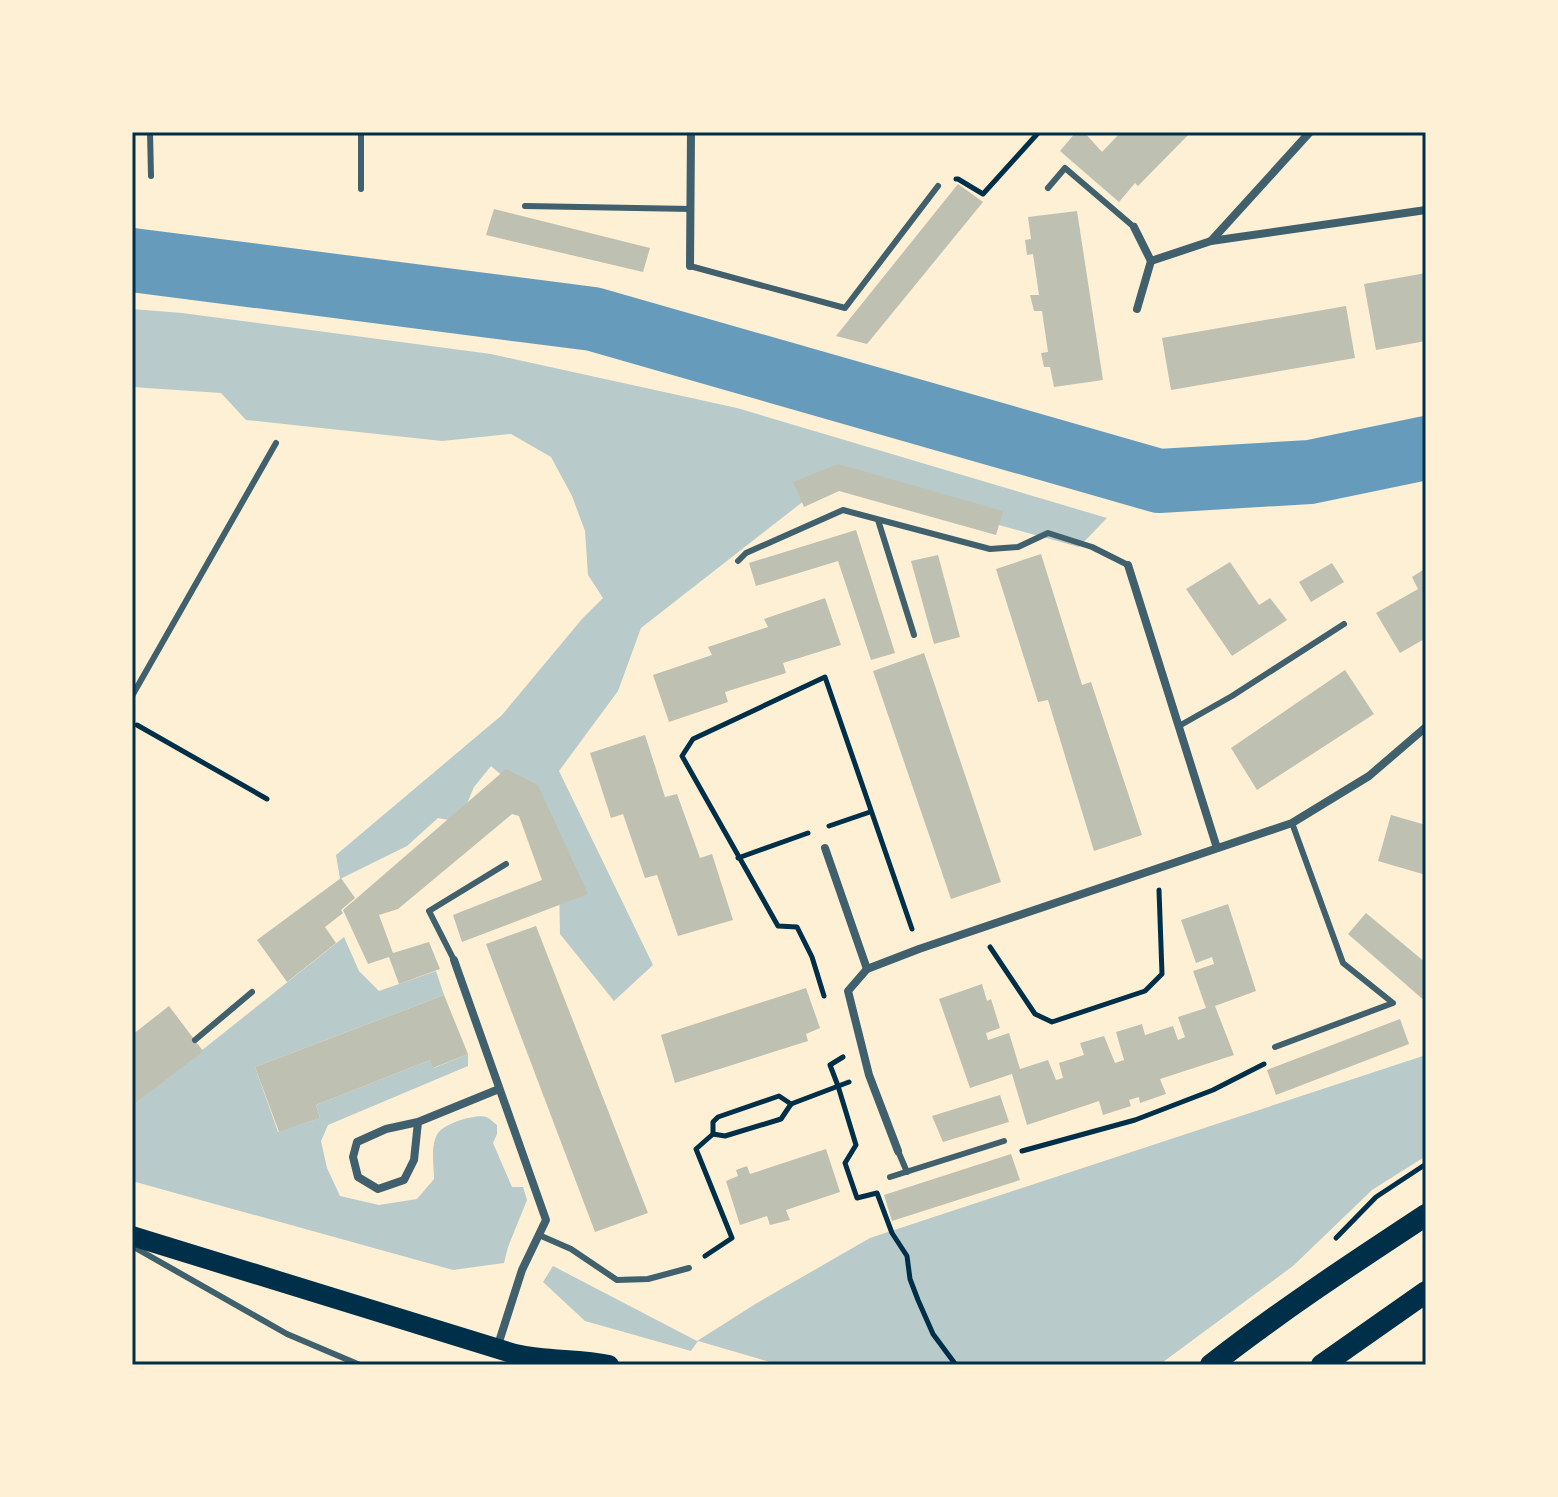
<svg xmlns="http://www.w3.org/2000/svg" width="1558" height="1497" font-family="Commissioner,sans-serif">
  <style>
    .green { fill: #b9caca }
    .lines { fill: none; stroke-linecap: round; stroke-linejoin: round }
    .river { stroke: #669bbc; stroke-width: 64 }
    .building { fill: #bec0b2 }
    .path { stroke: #003049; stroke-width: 5 }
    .service { stroke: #3f606c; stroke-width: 6 }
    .minor { stroke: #3f606c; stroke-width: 8 }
    .primary { stroke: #003049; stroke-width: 20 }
    .trunk { stroke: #003049; stroke-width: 22 }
    .neatline { fill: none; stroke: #003049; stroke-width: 3 }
  </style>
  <rect width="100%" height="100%" fill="#fdf0d5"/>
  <g class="green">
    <polygon points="132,309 182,313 491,354 737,408 1107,518 1079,547 832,479 641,628 618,691 559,771 653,965 614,1001 560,934 559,882 506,779 491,766 474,787 459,822 438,818 407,846 340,879 336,855 502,715 582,619 603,598 588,575 585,531 572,496 551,457 511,434 442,441 246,420 221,393 132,387"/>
    <path d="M344,937L359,971L379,991L436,971L444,995L255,1067L278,1132L320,1118L316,1105L430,1060L434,1068L468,1054V1066L328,1125L321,1141L327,1168L340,1196L379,1205L417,1199L434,1179C434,1166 430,1145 438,1133C443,1124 477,1113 486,1117C491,1119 493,1122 497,1125V1134L493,1143L512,1187H523L527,1200L508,1247L504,1263L453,1270L132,1181V1106Z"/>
    <polygon points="1426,1055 1426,1156 1372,1190 1293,1266 1159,1365 780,1365 698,1341 691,1351 585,1321 543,1282 553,1266 697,1341 757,1303 870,1238"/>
  </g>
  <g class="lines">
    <polyline class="river" points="132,260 593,319 1159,481 1310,472 1426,448"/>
  </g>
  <g class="building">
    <polygon points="1076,132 1084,132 1102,152 1121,132 1191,132 1138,186 1135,183 1119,202 1060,151"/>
    <polygon points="958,184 983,202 867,344 836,336"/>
    <polygon points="494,209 650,248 643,272 486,235"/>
    <polygon points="1077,211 1103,380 1054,387 1050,367 1044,367 1041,353 1048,352 1042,311 1034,311 1030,295 1039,295 1033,254 1027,255 1025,240 1031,239 1028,217"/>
    <polygon points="1426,273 1426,341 1376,350 1364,284"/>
    <polygon points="1346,306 1355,358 1171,390 1162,338"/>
    <polygon points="838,464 1003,511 996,535 839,491 804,507 793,482"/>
    <polygon points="856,530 895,653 871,660 838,561 756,586 749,563"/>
    <polygon points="1041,554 1082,685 1091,682 1142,835 1094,851 1048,700 1038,702 996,569"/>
    <polygon points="938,555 960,637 934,644 911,561"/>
    <polygon points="1230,562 1259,605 1270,598 1287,620 1232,656 1186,589"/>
    <polygon points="1332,563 1344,582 1311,602 1299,582"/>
    <polygon points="1426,568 1426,638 1400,653 1376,613 1418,589 1412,577"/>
    <polygon points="825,598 841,645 783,663 786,673 725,692 728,702 669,722 653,675 712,655 708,647 768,627 764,619"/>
    <polygon points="924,653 1001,882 951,899 873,671"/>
    <polygon points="1345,670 1374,714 1257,790 1231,748"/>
    <polygon points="645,735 665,797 677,794 700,858 712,854 733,920 678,936 657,875 645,878 623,814 611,818 590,753"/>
    <polygon points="506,769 538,785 588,894 462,942 453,915 542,880 519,816 512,814 398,909 379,915 393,953 429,942 440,969 399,984 389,957 368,964 343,910"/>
    <polygon points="1391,815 1426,825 1426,875 1378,861"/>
    <polygon points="341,878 355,898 341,910 343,913 325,927 336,943 287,982 257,940"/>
    <polygon points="1228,904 1256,991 1215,1006 1234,1055 1160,1079 1166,1094 1140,1103 1139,1097 1129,1100 1131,1106 1103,1115 1099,1101 1027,1125 1012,1074 970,1088 939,999 982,984 987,1001 991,999 1000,1028 986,1033 988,1040 1009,1033 1020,1069 1048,1060 1056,1080 1063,1078 1059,1063 1084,1055 1080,1043 1104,1036 1115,1063 1124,1060 1116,1032 1142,1024 1145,1035 1173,1026 1178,1040 1185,1037 1178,1017 1206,1008 1193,971 1214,964 1212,957 1196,963 1181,920"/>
    <polygon points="1366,913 1426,963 1426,1002 1348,934"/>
    <polygon points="536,926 648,1213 595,1232 486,944"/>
    <polygon points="806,988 820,1028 806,1034 808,1041 675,1083 661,1035"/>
    <polygon points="444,995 468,1054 433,1068 430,1060 316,1105 320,1118 279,1132 255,1067"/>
    <polygon points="169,1006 203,1051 132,1106 132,1035"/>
    <polygon points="1400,1019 1409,1044 1276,1095 1267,1070"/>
    <polygon points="1000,1095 1009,1122 943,1142 932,1116"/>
    <polygon points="826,1149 840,1192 786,1210 790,1220 770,1225 767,1216 740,1225 726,1181 738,1176 736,1170 747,1166 750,1174"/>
    <polygon points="1011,1154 1020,1180 892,1221 884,1195"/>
  </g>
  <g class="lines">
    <g class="path">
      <polyline points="956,179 958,179 983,194 1039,132"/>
      <polyline points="137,725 267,799"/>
      <polyline points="829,826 870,812"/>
      <polyline points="738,858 808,833"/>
      <polyline points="990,947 1035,1014 1052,1022 1145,991 1162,974 1159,890"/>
      <polyline points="824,996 812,957 797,927 778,926 682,756 693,739 825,677 912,929"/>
      <polyline points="843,1057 830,1065 838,1086 856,1145 845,1163 857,1198 877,1193 892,1233 907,1256 910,1279 918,1300 933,1334 956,1365"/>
      <polyline points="713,1134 713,1122 718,1117 779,1096 791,1104"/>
      <polyline points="1022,1151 1135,1120 1213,1090 1264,1064"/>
      <polyline points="1336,1238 1376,1197 1423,1166"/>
      <polyline points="705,1256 732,1238 696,1149 713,1134 725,1136 781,1119 791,1104 849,1082"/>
    </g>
    <g class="service">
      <polyline points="150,132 151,176"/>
      <polyline points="361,132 361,189"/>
      <polyline points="1048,188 1065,168 1134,227"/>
      <polyline points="525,206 691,209"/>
      <polyline points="690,266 845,308 938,186"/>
      <polyline points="878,520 914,635"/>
      <polyline points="738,561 746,553 843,510 990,549 1018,547 1048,533 1092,547 1128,565"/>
      <polyline points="132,696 276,443"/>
      <polyline points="1179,726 1232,696 1344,624"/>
      <polyline points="454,960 429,911 506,864"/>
      <polyline points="195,1040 252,992"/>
      <polyline points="1275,1047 1393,1003 1343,963 1292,823"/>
      <polyline points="898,1151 907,1172"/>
      <polyline points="890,1177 1004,1141"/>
      <polyline points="539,1235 571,1249 617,1280 648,1279 689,1268"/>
      <polyline points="132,1246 287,1334 360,1365"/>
    </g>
    <g class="minor">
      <polyline points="1134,227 1151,261"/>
      <polyline points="1211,241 1426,210"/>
      <polyline points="690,266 691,132"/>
      <polyline points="1137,309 1151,261 1211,241 1310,132"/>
      <polyline points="1128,565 1217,848"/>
      <polyline points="825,848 867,969"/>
      <polyline points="454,960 546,1220 522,1270 497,1348"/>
      <polyline points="418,1122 386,1129 357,1142 353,1157 358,1177 378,1189 404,1180 414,1160 418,1122 499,1089"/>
      <polyline points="898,1151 869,1075 848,991 867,969 919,949 1292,823 1369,776 1426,727"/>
    </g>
    <path class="primary" d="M132,1236L515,1354C546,1361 578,1359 609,1365"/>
    <g class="trunk">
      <path d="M1211,1365C1280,1311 1353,1263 1426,1215"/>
      <polyline points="1322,1365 1426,1292"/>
    </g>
  </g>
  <rect width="1558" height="1497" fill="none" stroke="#fdf0d5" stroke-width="268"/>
  <rect x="134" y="134" width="1290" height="1229" class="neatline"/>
</svg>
